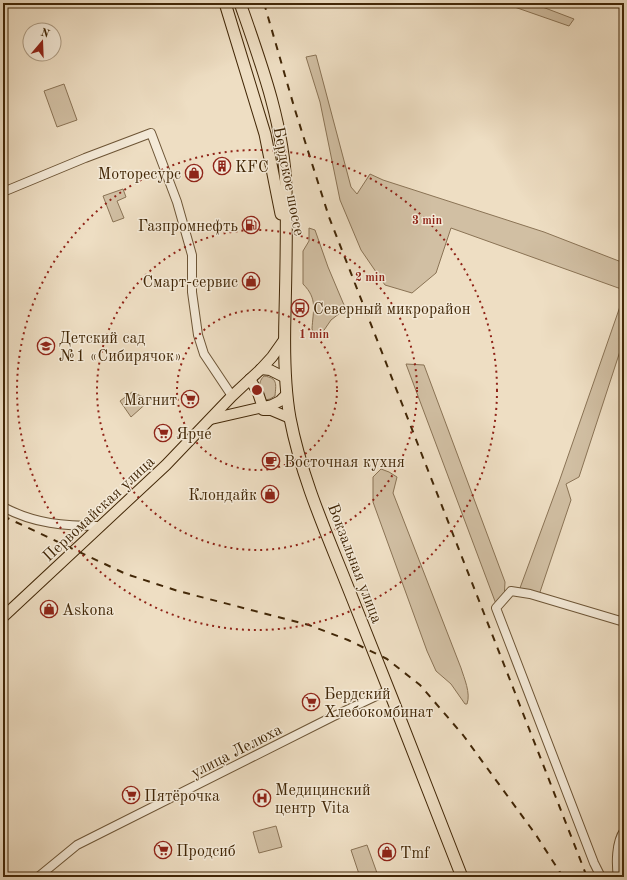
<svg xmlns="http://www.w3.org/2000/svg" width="627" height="880" font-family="'Old Standard TT',serif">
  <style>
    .green { fill: #d1bfa3; stroke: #8a7355 }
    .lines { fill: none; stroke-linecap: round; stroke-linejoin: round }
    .minor-casing { stroke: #6d5536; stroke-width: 10 }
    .major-casing { stroke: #422707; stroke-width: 12 }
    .highway-casing { stroke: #422707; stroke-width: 13 }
    .minor { stroke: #f4ead8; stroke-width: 8 }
    .major { stroke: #eedec3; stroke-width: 10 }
    .highway { stroke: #eedec3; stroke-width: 11 }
    .rail { stroke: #422707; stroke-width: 2; stroke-dasharray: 7 7; stroke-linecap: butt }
    .ring { fill: none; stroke: #8f2418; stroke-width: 2; stroke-dasharray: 2 4 }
    .labels { text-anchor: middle; stroke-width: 3; stroke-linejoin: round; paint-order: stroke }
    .poi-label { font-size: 16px; fill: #422707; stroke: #f4ead8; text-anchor: start }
    .street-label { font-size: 16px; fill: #422707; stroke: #f4ead8 }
    .centre { fill: #8f2418; stroke: #f4ead8; stroke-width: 2 }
    .ring-label { font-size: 12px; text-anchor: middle; font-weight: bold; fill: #8f2418; stroke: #f4ead8; stroke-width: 3; stroke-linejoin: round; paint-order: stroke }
  </style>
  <rect width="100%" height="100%" fill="#eedec3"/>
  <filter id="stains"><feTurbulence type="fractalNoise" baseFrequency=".005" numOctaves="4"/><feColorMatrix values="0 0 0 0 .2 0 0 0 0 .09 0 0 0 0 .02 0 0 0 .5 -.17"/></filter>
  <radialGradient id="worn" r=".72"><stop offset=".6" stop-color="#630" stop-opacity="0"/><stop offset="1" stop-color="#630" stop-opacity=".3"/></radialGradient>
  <g class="green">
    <polygon points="503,3 532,3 574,19 569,26"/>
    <polygon points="316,55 351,187 357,194 370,174 383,180 544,232 624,263 624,290 451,228 436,273 412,293 385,285 361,250 340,200 320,102 306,57"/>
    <polygon points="64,84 77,120 57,127 44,91"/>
    <polygon points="123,189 126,197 117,201 124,218 113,222 103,196"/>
    <path d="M309,228L315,230L328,267L344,305L340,313L331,320L320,336L314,333L312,329C313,310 318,299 303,284V251L309,241Z"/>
    <polygon points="624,295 624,339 579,477 566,484 571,500 539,595 520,588 559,482"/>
    <polygon points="406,364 424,365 505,582 504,601 496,604"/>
    <path d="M264,376C278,378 276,384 275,396L270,399L265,400C261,391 256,384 264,376Z"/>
    <polygon points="132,392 150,400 131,417 120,401"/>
    <path d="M381,469L389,472L397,477L393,493L461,668C464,678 471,693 467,704H465L451,684L436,671L427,651L373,502V477Z"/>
    <polygon points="276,826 282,847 259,853 253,832"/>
    <polygon points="367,845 377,873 366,877 360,877 351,850"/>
  </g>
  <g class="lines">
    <defs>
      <g id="minor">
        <polyline points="3,192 85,158 151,133 177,202 192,255 192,292 198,335 204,354 232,396"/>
        <path d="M3,507C35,524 64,526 100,526"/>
        <polyline points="38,877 77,845 332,717 389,690"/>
        <polyline points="601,877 594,863 496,608 511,591 530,594 624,622"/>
        <path d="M618,877C616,864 616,842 624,831"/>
      </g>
      <g id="major">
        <polyline points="261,369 270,370 286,378"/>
        <polyline points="250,379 258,393 263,408"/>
        <polyline points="263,410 271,410 290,418"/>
        <polyline points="211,419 272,405 280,401 287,394"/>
        <polyline points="3,617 166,465 232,396 261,369 272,357 284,340"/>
      </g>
      <g id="highway">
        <polyline points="225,3 265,134 281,214"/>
        <path d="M240,3C261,63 284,125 286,189C287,230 286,272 285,313C284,348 284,384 290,418C302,481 330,541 353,600C390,692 426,785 462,877"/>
      </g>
    </defs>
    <use href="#minor" class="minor-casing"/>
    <use href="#major" class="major-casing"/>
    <use href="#highway" class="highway-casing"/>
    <use href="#minor" class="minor"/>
    <use href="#major" class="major"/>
    <use href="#highway" class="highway"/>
    <g class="rail">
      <polyline points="264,3 295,110 329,217 587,877"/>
      <polyline points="3,516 126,574 178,591 309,625 348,640 387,659 420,685 463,735 536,835 563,877"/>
    </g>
  </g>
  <g class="ring">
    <circle cx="257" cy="390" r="80"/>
    <circle cx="257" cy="390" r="160"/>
    <circle cx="257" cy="390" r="240"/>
  </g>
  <defs>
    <symbol id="building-ring" viewBox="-11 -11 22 22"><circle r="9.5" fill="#f4ead8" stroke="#8f2418" stroke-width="1.5"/><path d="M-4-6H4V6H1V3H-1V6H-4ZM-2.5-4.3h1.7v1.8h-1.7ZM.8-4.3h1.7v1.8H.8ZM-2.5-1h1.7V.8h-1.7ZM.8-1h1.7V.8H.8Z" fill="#8f2418"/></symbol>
    <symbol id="shop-ring" viewBox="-11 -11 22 22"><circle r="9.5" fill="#f4ead8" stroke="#8f2418" stroke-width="1.5"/><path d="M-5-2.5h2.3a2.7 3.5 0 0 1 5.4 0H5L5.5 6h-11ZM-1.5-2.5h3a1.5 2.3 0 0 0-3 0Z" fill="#8f2418"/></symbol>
    <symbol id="fuel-ring" viewBox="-11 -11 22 22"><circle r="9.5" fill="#f4ead8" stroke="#8f2418" stroke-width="1.5"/><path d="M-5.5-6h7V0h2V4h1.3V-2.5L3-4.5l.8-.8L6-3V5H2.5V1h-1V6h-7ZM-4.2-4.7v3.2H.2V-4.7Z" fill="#8f2418"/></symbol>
    <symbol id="bus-ring" viewBox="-11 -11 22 22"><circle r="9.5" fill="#f4ead8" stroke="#8f2418" stroke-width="1.5"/><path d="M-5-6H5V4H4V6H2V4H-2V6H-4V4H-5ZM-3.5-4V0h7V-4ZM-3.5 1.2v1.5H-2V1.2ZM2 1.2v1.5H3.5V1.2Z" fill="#8f2418"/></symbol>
    <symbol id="school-ring" viewBox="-11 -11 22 22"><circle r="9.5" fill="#f4ead8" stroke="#8f2418" stroke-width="1.5"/><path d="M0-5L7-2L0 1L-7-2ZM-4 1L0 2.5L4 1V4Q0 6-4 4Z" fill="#8f2418"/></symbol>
    <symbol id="supermarket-ring" viewBox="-11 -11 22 22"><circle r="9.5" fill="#f4ead8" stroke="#8f2418" stroke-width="1.5"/><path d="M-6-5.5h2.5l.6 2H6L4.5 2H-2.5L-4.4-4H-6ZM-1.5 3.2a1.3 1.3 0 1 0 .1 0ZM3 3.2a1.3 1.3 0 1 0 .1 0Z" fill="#8f2418"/></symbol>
    <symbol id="cafe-ring" viewBox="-11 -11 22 22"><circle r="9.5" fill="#f4ead8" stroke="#8f2418" stroke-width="1.5"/><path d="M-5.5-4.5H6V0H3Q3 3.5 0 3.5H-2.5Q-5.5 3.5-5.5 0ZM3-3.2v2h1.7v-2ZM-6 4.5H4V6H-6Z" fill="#8f2418"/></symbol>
    <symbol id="hospital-ring" viewBox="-11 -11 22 22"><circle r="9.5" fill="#f4ead8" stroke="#8f2418" stroke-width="1.5"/><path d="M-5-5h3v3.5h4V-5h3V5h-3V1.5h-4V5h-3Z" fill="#8f2418"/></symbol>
  </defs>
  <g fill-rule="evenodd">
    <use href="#building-ring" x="212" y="156" width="20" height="20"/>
    <use href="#shop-ring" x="184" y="163" width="20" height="20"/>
    <use href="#fuel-ring" x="241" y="215" width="20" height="20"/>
    <use href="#shop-ring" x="241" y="271" width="20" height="20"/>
    <use href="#bus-ring" x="290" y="298" width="20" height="20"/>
    <use href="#school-ring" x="36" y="336" width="20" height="20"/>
    <use href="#supermarket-ring" x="180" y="389" width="20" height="20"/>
    <use href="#supermarket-ring" x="153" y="423" width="20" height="20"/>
    <use href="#cafe-ring" x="261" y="451" width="20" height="20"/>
    <use href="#shop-ring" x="260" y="484" width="20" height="20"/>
    <use href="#shop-ring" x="39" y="599" width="20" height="20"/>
    <use href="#supermarket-ring" x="301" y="692" width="20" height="20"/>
    <use href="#supermarket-ring" x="121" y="785" width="20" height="20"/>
    <use href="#hospital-ring" x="252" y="788" width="20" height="20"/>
    <use href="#supermarket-ring" x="153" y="840" width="20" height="20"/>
    <use href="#shop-ring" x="377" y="842" width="20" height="20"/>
  </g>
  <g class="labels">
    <g class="poi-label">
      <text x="235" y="172">KFC</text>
      <text x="181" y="179" text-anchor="end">Моторесурс</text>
      <text x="238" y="231" text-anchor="end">Газпромнефть</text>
      <text x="238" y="287" text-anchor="end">Смарт-сервис</text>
      <text x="313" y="314">Северный микрорайон</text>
      <text x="59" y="343">Детский сад<tspan x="59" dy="18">№1 «Сибирячок»</tspan></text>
      <text x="177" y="405" text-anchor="end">Магнит</text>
      <text x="176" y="439">Ярче</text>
      <text x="284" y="467">Восточная кухня</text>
      <text x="257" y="500" text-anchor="end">Клондайк</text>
      <text x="62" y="615">Askona</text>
      <text x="324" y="699">Бердский<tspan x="324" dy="18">Хлебокомбинат</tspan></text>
      <text x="275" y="795">Медицинский<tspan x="275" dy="18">центр Vita</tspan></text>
      <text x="144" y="801">Пятёрочка</text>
      <text x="176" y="856">Продсиб</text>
      <text x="400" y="858">Tmf</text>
    </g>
    <g class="street-label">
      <text transform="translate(290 181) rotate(79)" y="6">Бердское шоссе</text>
      <text transform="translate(98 508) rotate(-43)" y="6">Первомайская улица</text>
      <text transform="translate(356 563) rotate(69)" y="6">Вокзальная улица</text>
      <text transform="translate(236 750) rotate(-27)" y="6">улица Лелюха</text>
    </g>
  </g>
  <circle cx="257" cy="390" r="6" class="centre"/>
  <g class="ring-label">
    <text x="427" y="224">3 min</text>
    <text x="370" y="281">2 min</text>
    <text x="314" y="338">1 min</text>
  </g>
  <rect width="627" height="880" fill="none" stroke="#eedec3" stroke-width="16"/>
  <rect x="4" y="4" width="619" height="872" fill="none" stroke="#422707" stroke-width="2"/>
  <rect x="8" y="8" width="611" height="864" fill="none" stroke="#422707"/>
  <g transform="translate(42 42) rotate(19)"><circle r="19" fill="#f4ead8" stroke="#ad9c84"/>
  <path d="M0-3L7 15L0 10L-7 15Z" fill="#8f2418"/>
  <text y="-6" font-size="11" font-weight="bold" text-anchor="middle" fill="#422707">N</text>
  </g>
  <rect width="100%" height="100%" filter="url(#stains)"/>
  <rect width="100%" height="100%" fill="url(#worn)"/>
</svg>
